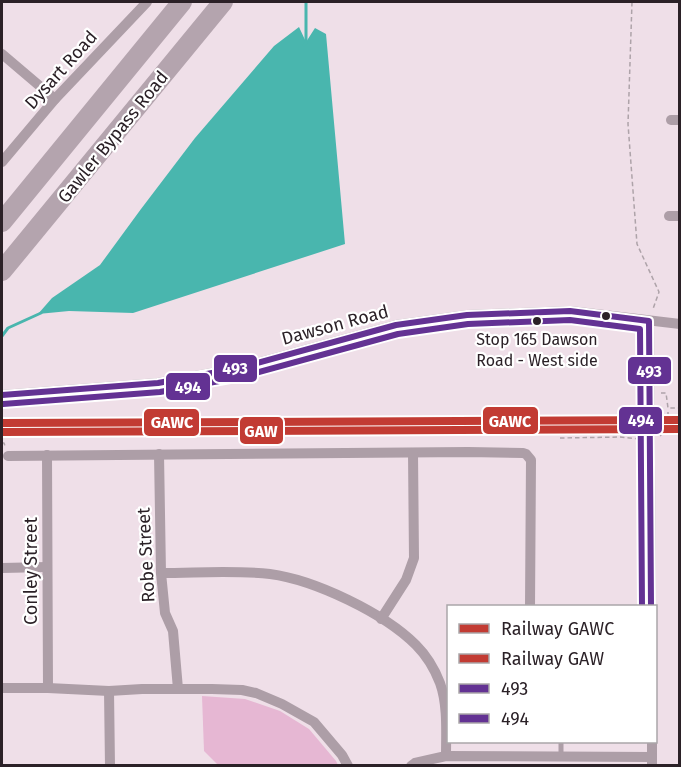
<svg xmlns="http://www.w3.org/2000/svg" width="681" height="767" font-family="'Fira Sans',sans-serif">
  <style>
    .green { fill: #e6b7d3 }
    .water { fill: #49b6ae }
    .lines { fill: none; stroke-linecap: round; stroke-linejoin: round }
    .stream { stroke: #49b6ae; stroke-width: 3 }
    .path { stroke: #aea3a9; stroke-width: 1.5; stroke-dasharray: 4.5 3; stroke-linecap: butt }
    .lane { stroke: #ad9ea7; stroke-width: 5 }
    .street { stroke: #ad9ea7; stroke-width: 10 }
    .highway { stroke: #b4a4ae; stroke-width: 20 }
    .bus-1-casing { stroke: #fff; stroke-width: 10 }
    .bus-2-casing { stroke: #fff; stroke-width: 10 }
    .bus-1 { stroke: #633293; stroke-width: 6 }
    .bus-2 { stroke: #633293; stroke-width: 6 }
    .rail-1-casing { stroke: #fff; stroke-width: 12 }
    .rail-2-casing { stroke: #fff; stroke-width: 12 }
    .rail-1 { stroke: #c23b33; stroke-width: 8 }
    .rail-2 { stroke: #c23b33; stroke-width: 8 }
    .bus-dot { fill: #2b2127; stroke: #fff; stroke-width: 2 }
    .labels { text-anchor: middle; stroke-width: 4.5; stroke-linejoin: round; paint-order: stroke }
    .bus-label { font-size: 16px; fill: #2b2127; stroke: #fff }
    .street-label { font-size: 18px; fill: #2b2127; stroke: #fff }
    .line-badge { stroke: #fff; stroke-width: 2 }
    .badge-label { font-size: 16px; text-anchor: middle; font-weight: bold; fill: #fff }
  </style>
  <rect width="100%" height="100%" fill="#efdfe8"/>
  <polygon class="green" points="202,696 245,699 280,711 309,729 336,761 338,765 218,765 204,751"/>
  <polygon class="water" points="299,27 306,42 315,28 326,34 345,244 133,313 69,311 38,314 52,298 100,265 141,209 195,138 274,46"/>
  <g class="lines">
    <g class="stream">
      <polyline points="304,45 306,43 306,2"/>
      <polyline points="2,336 8,328 41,313"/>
    </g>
    <g class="path">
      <polyline points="632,2 628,124 637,244 659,292 653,309"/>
      <polyline points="661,393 666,393 668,408 680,408"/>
      <polyline points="668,425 680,425"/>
      <polyline points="660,436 668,427 668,409"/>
      <polyline points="560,438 620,437 640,439"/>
      <polyline points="2,443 4,443 5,446"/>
    </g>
    <g class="lane">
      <polyline points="650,382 659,382"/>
      <polyline points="561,757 561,742"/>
    </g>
    <g class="street">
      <polyline points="2,54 55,99"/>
      <polyline points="671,120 680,120"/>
      <polyline points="2,162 55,99 147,2"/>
      <polyline points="669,216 680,216"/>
      <polyline points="649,321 651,606"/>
      <polyline points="2,395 158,383 239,368 396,325 467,315 570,311 680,324"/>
      <polyline points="159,454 161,573 165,613 173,631 178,689"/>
      <polyline points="47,455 48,688"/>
      <polyline points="8,456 468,452 523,453 526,454 531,460 530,606"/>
      <polyline points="2,568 47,567"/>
      <path d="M161,573C197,573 234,570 270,574C315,580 384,613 416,645C426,655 435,670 440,683C448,705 446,733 446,756"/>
      <polyline points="381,619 406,580 414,558 413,453"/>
      <polyline points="2,688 48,688 109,691 142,689 212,689 242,690 256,693 282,704 314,722 342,755 348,766"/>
      <polyline points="109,691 110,766"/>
      <polyline points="652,742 652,766"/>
      <polyline points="411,766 415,763 446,756 652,757"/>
    </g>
    <g class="highway">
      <polyline points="2,222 182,2"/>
      <polyline points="2,271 223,2"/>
    </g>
    <defs>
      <polyline id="bus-1" points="2,395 158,383 239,368 396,325 467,315 570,311 649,321 651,606"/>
      <polyline id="bus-2" points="3,404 160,392 241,377 398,334 468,324 570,320 640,329 642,606"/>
    </defs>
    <use href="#bus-1" class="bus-1-casing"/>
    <use href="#bus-2" class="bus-2-casing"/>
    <use href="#bus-1" class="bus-1"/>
    <use href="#bus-2" class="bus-2"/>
    <defs>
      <polyline id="rail-1" points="2,423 680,420"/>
      <polyline id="rail-2" points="2,432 680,429"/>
    </defs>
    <use href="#rail-1" class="rail-1-casing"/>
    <use href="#rail-2" class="rail-2-casing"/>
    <use href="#rail-1" class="rail-1"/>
    <use href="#rail-2" class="rail-2"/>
  </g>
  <g class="bus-dot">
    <circle cx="606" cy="316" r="5"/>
    <circle cx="537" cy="321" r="5"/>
  </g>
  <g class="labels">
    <g class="bus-label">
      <text x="537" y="345">Stop 165 Dawson<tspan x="537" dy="21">Road - West side</tspan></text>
    </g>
    <g class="street-label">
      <text transform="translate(61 70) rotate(-48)" y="6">Dysart Road</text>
      <text transform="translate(113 137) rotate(-51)" y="6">Gawler Bypass Road</text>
      <text transform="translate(335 325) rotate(-15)" y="6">Dawson Road</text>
      <text transform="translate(146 555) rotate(-93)" y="6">Robe Street</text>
      <text transform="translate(31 571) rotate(-90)" y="6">Conley Street</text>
    </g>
  </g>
  <g class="line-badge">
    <rect x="213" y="354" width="45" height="29" rx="6" fill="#633293"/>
    <rect x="627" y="356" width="45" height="29" rx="6" fill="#633293"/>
    <rect x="165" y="372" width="46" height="29" rx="6" fill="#633293"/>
    <rect x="618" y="406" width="45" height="29" rx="6" fill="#633293"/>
    <rect x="482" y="406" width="57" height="29" rx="6" fill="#c23b33"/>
    <rect x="143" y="408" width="57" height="29" rx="6" fill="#c23b33"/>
    <rect x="239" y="416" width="45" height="29" rx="6" fill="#c23b33"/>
  </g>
  <g class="badge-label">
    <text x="235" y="374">493</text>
    <text x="649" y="377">493</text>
    <text x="188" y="393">494</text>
    <text x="641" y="426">494</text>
    <text x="510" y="427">GAWC</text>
    <text x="172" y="428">GAWC</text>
    <text x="261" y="437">GAW</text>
  </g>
  <rect width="681" height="767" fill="none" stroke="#2b2127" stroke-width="6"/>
  <rect x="447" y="605" width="210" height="138" fill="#ffffff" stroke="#aaa6a9" stroke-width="1.5"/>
  <rect x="459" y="624" width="30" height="9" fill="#c23b33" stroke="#aaa6a9" stroke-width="1.5"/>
  <text x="501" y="635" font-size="18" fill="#2b2127">Railway GAWC</text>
  <rect x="459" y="654" width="30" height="9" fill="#c23b33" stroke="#aaa6a9" stroke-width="1.5"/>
  <text x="501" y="665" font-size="18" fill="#2b2127">Railway GAW</text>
  <rect x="459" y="684" width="30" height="9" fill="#633293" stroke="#aaa6a9" stroke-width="1.5"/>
  <text x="501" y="695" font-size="18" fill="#2b2127">493</text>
  <rect x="459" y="714" width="30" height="9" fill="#633293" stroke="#aaa6a9" stroke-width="1.5"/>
  <text x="501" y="725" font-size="18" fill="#2b2127">494</text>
</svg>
